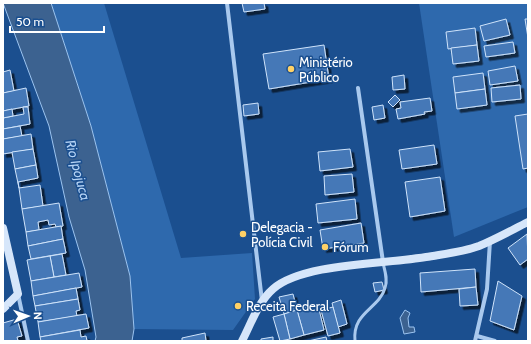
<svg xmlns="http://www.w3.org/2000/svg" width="531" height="344" font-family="Cabin,sans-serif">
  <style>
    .green { fill: #2e69ad }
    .water { fill: #3c6290; stroke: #9cc4f0 }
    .building { fill: #4478b7; stroke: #cfe3fa; filter: url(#shadow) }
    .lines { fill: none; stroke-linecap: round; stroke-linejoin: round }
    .service { stroke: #a9c9ee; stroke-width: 3 }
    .minor { stroke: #a9c9ee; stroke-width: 4 }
    .secondary { stroke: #d6e6fa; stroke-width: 8 }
    .poi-dot { fill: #ffd166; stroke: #1b4f8f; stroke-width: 1.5 }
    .labels { text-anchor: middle; stroke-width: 3; stroke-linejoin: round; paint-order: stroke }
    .poi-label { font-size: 13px; fill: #fff; stroke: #1b4f8f; text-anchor: start }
    .water-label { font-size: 14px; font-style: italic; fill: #b5d3f5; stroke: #1b4f8f }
  </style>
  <defs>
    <filter id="shadow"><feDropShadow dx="3.5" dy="3.5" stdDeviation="0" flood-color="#0009"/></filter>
  </defs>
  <rect width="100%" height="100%" fill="#1b4f8f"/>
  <g class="green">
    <polygon points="51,3 104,3 181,258 252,253 255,299 233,330 134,329 130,276 91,126"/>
    <polygon points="419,3 528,3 528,207 454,237"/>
  </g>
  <g class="water">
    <polygon points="3,3 51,3 91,126 130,276 134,329 132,341 95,341 96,337 85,270 69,217 49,126"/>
    <polygon points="405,310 410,313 408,318 409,327 414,327 415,332 404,334 400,318"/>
  </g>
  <g class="building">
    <polygon points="242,3 264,3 265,9 244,12"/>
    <polygon points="506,19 510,35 484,41 480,26"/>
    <polygon points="525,19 528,19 528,38"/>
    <polygon points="475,28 477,45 448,49 446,32"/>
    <polygon points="513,42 515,53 486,57 484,46"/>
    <polygon points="324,45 329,79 269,89 263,54"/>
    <polygon points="477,45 479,61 453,64 451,48"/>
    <polygon points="515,66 518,81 490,85 488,71"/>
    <polygon points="10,70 14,91 3,93 3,72"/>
    <polygon points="483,73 485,89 455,93 453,77"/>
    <polygon points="404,75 405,89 393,90 392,77"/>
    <polygon points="520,85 521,99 492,102 491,88"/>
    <polygon points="26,88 29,106 3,111 3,93"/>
    <polygon points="485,89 487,105 457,109 455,93"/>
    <polygon points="395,95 400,100 393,107 388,102"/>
    <polygon points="430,98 432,111 424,112 425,114 398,119 396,109 401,108 400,102"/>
    <polygon points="258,103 259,114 244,116 243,105"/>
    <polygon points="383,105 385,118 374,120 372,107"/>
    <polygon points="23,107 28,107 30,124 3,129 3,118 24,114"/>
    <polygon points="12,109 13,116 3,118 3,111"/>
    <polygon points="528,114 528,168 523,169 515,116"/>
    <polygon points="20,126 22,136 3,139 3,129"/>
    <polygon points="31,134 33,149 3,154 3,139"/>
    <polygon points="434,145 437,164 402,169 399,150"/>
    <polygon points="33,149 36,165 15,169 12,152"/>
    <polygon points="350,149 353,167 320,171 318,152"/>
    <polygon points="36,165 38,178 18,182 19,188 15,169"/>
    <polygon points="352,174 354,192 325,195 324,176"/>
    <polygon points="440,177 445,211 410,217 405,182"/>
    <polygon points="40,185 43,206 22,209 19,188"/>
    <polygon points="355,199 357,219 318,223 316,204"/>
    <polygon points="59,203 63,226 56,227 55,224 49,225 48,220 38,222 39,230 26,232 22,209"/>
    <polygon points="361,223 364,243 323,249 320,230"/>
    <polygon points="61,226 63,239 28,246 26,232"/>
    <polygon points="527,234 528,259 520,265 508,248"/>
    <polygon points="63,239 66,253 31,259 28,246"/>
    <polygon points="62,254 66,275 54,277 50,256"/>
    <polygon points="50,256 54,277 31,281 27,260"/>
    <polygon points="475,269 476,287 421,292 420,273"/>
    <polygon points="79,273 82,287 33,296 31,281"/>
    <polygon points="498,281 522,296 514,330 490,321"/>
    <polygon points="382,282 384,290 375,292 373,283"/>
    <polygon points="476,287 478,305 460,306 459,289"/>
    <polygon points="76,288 78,299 35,306 33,296"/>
    <polygon points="293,294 297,310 284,314 279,297"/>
    <polygon points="78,299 80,310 76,311 77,316 38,322 35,306"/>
    <polygon points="341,300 347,324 338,327 332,303"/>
    <polygon points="318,305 324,330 304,335 297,310"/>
    <polygon points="333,307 340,333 328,336 321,310"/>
    <polygon points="297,310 304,335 290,339 284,314"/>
    <polygon points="86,314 89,328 40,337 38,322"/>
    <polygon points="284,314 290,339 280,341 273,317"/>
    <polygon points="17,319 22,336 17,337 18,341 3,341 3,323"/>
    <polygon points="80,330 81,337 86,336 87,341 41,341 40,337"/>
    <polygon points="205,333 206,341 182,341 182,338"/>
    <polygon points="273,337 273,341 261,341 261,339"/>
    <polygon points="326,337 327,341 308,341"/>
  </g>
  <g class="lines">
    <path class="service" d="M355,341C352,312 379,309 385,288C388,280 385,271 383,263"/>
    <g class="minor">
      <polyline points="227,3 262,301"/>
      <polyline points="358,88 383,262"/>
      <polyline points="18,294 28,341"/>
      <polyline points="477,336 495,341"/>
      <polyline points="475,341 487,289 490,241"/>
    </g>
    <g class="secondary">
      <polyline points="3,228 18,294 3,309"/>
      <path d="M242,341C251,324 258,302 273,289C302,263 386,264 426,257C443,254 463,252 479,246C496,239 512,230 528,222"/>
    </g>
  </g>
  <g class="poi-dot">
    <circle cx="291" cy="69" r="4"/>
    <circle cx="243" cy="234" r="4"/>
    <circle cx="325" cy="247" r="4"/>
    <circle cx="238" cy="306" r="4"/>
  </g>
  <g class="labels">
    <g class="poi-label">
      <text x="299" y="67">Ministério<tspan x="299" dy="15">Público</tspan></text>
      <text x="251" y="232">Delegacia -<tspan x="251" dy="15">Polícia Civil</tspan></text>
      <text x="333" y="252">Fórum</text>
      <text x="246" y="311">Receita Federal</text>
    </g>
    <g class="water-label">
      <text transform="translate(78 170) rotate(75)" y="5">Rio Ipojuca</text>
    </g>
  </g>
  <rect width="531" height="344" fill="none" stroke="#ffffff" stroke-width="8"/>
  <g transform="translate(28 316) rotate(88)" stroke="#1b4f8f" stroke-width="3" paint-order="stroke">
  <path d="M0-3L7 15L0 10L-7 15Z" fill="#ffffff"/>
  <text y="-6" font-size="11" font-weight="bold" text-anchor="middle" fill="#ffffff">N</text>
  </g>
  <path d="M10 26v6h94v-6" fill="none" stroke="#ffffff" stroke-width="2"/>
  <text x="16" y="26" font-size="12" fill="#ffffff" stroke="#1b4f8f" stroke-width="3" paint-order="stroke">50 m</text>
</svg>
